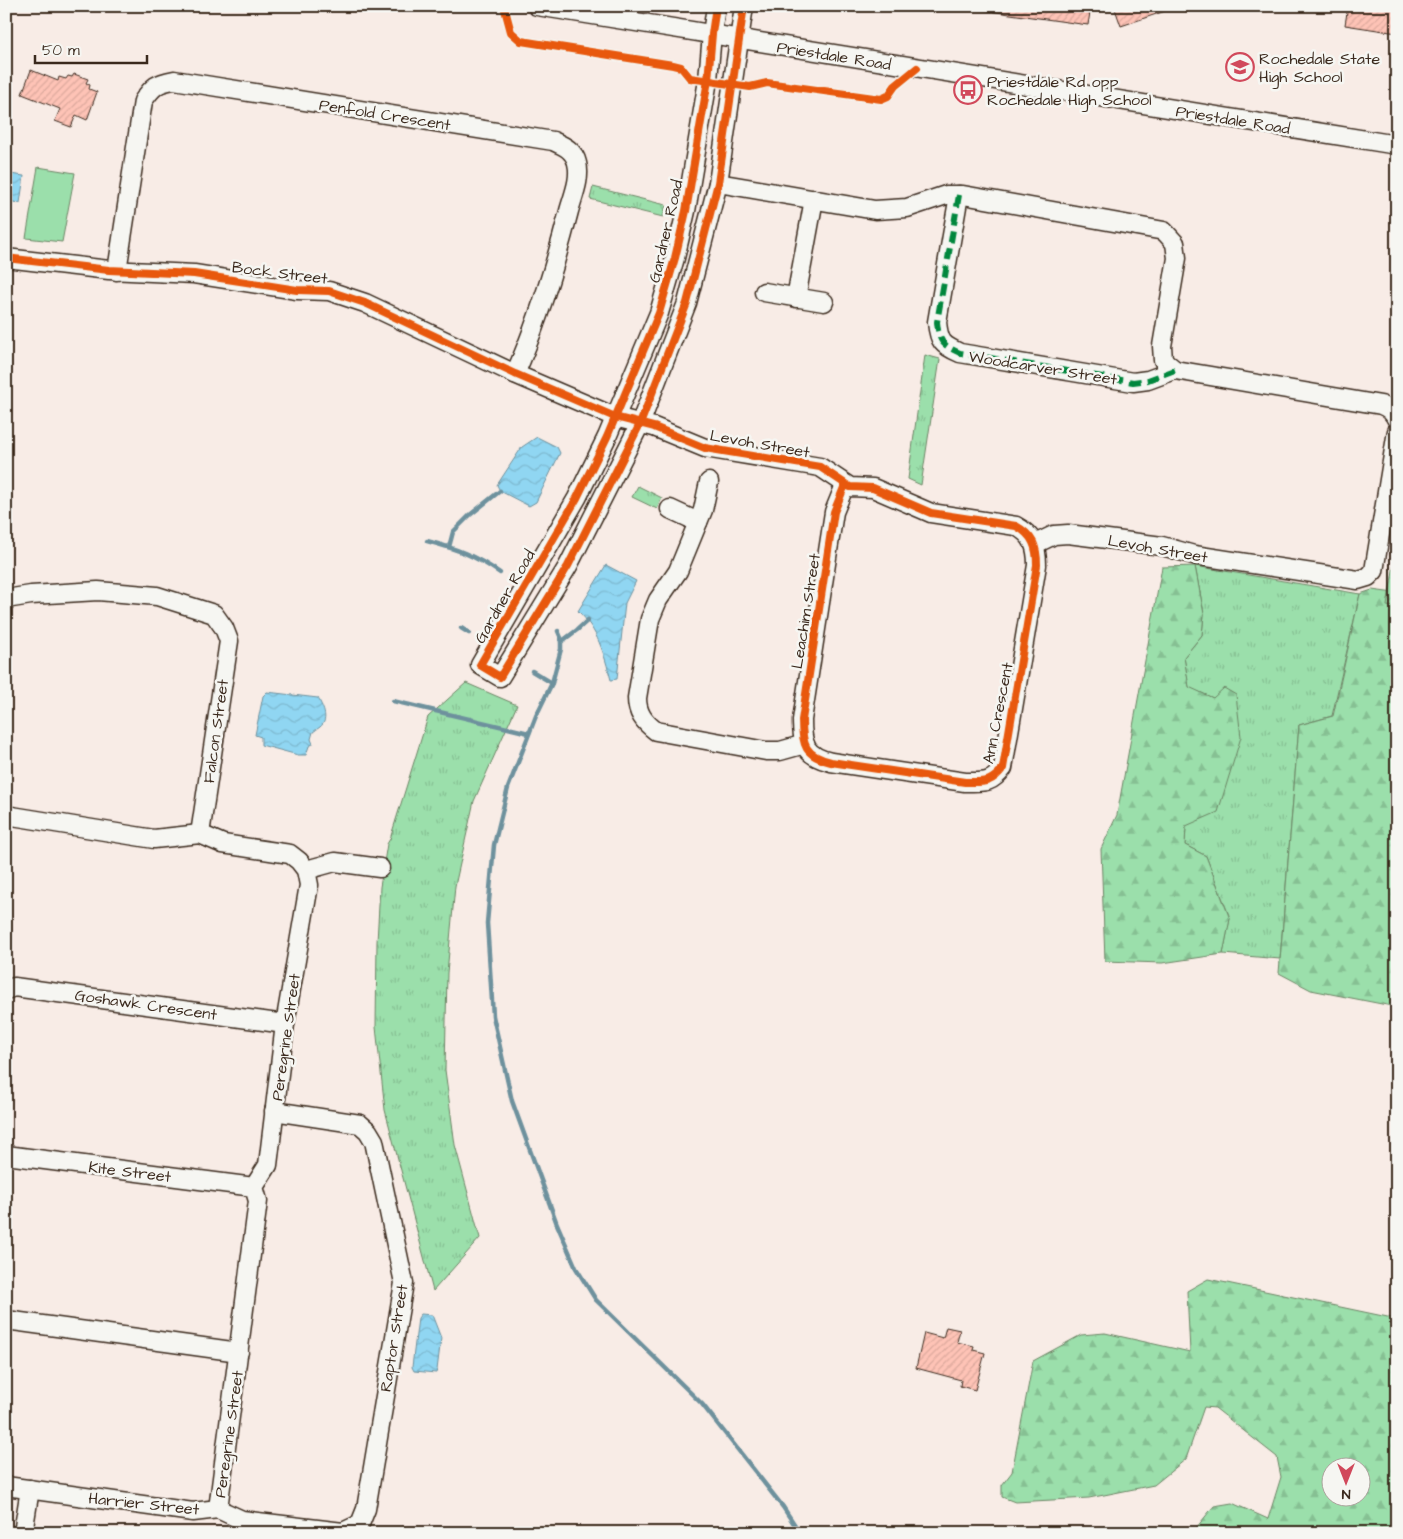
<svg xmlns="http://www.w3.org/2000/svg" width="1403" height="1539" font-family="'Architects Daughter',sans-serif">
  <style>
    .grass { fill: url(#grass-tufts); stroke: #6b8464 }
    .forest { fill: url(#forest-firs); stroke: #6b8464; fill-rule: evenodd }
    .park { fill: url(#park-crowns); stroke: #6b8464 }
    .garden { fill: #9bdfab; stroke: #6b8464 }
    .water { fill: url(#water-waves); stroke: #6e919d }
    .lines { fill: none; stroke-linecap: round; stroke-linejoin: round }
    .stream { stroke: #6e919d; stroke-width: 4.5 }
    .building { fill: url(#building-hatch); stroke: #3b2a1e }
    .minor-casing { stroke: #3b2a1e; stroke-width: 21 }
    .minor { stroke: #f6f6f2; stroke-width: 18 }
    .quiet { stroke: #00873e; stroke-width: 6; stroke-dasharray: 12 6; stroke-linecap: butt }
    .cycleway-casing { stroke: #f6f6f2; stroke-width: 11 }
    .cycleway { stroke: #e8590c; stroke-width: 8 }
    .labels { text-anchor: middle; stroke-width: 5; stroke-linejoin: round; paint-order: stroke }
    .street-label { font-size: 16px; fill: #3b2a1e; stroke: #f6f6f2 }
    .poi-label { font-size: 16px; fill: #3b2a1e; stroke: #f6f6f2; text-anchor: start }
  </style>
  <defs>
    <pattern id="grass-tufts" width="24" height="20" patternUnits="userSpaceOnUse" patternTransform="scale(1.25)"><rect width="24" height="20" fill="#9bdfab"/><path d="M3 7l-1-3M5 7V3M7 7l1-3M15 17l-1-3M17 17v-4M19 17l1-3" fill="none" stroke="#86c093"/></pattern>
    <pattern id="forest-firs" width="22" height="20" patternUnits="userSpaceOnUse" patternTransform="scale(1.25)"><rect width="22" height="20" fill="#9bdfab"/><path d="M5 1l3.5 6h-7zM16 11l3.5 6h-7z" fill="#86c093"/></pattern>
    <pattern id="park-crowns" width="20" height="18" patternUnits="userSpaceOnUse" patternTransform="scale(1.25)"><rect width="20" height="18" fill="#9bdfab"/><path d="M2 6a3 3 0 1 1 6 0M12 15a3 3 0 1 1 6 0" fill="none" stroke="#86c093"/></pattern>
    <pattern id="water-waves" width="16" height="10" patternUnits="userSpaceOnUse" patternTransform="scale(1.25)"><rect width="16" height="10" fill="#90d6f2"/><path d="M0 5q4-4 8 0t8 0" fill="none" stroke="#7db8cf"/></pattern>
    <pattern id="building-hatch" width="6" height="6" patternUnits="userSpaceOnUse" patternTransform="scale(1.25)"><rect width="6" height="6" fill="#fec3b6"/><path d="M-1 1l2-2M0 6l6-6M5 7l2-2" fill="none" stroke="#dba89c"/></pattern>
  </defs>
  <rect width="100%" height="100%" fill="#f8ece6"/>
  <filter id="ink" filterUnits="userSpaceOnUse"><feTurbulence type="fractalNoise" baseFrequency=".02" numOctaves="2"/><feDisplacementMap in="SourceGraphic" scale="10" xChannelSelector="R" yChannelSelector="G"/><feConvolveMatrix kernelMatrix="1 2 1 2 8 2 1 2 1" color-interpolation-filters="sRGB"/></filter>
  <g filter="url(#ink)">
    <g class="grass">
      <polygon points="593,187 666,205 663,217 590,199"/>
      <polygon points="925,355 940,359 921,485 908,479"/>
      <polygon points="638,486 662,498 657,509 632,497"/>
      <polygon points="1195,566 1360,594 1332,716 1299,725 1280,959 1223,954 1230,918 1206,856 1185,845 1186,826 1213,698 1189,688 1184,657 1202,635 1204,614"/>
      <polygon points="466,683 517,705 474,801 455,886 447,973 445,1070 455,1145 480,1238 433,1291 385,1110 376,1027 377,942 380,887 387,844 390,839 428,717"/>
    </g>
    <g class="forest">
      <polygon points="1195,566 1204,614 1202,635 1184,657 1189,687 1213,698 1224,688 1236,695 1241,737 1218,812 1186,826 1185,845 1206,856 1230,919 1223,954 1162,963 1105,961 1101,849 1117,815 1162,567"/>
      <polygon points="1372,590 1394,593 1397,591 1397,1007 1311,990 1279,973 1299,725 1333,716 1360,594"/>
      <path d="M1208,1279L1397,1319V1533H1192L1214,1506L1232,1503L1268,1519L1281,1477L1277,1457L1215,1408L1204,1407L1186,1459L1154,1485L1089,1498L1015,1502L1002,1497V1485L1012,1472L1033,1361L1081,1335L1105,1333L1190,1352L1187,1291ZM1330,1466H1360V1496H1330Z"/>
    </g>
    <polygon class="park" points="1397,547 1397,607 1387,606"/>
    <polygon class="garden" points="38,167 75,173 62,242 26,238"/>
    <g class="water">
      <polygon points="10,174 24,176 20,203 7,201 11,179 9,179"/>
      <polygon points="537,437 557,447 560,453 536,502 529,506 500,491 497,485 522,447"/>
      <path d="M606,565L636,581L625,603L617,679L611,680C604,654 598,630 578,611Z"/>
      <path d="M267,692L318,698C322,706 330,719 320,727C318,729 315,730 313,732L311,739L313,744L309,746L306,755H298L261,745V737L255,735L263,696Z"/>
      <polygon points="421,1314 432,1315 441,1338 437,1370 436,1373 414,1371 412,1367 418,1318"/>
    </g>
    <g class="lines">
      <g class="stream">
        <path d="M427,541C457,549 474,555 500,573"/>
        <polyline points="449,547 453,532 470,515 500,491"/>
        <polyline points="461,628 469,633"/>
        <polyline points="558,631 561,638 561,649 552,683 536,716 508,788 494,845 487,923 493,1016 512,1101 557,1224 576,1268 596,1300 702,1404 783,1507 800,1533"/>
        <polyline points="561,642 577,630 588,620"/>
        <polyline points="532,671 552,683"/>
        <polyline points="393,701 529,733"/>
      </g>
    </g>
    <g class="building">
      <polygon points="983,6 1091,6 1088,25 982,10"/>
      <polygon points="1114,6 1180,6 1121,26"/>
      <polygon points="1348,6 1397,6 1397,33 1345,25"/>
      <polygon points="31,70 58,81 59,77 66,79 68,76 72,77 74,74 88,79 86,83 90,85 89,89 97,92 87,120 76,115 71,127 55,121 60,109 22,94"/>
      <polygon points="946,1327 960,1330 957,1342 974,1346 973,1350 985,1353 975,1390 960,1386 961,1380 916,1368 924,1333 943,1338"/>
    </g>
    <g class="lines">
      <defs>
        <g id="minor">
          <polyline points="537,6 1397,145"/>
          <polyline points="716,6 712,34 708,80 686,211 675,258 659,313 607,437 577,498 480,665 500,677 568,566 640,424 687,303 718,183 744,6"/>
          <polyline points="718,183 875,210 907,208 946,195 963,195 1164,231 1175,243 1177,258 1162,346 1163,360 1175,370"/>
          <path d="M959,195L937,322C939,342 942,345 960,353L1133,382L1148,380L1175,370L1381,405C1389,408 1393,412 1397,420"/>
          <path d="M6,258L109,270L194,274L297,290L329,291L365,303L515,374L615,417L654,427L705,448L820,467L850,487L873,488L931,513L1016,526C1033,535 1037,547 1037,565L1003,768C991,784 984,782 965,782L831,762C805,756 802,745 802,720L834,512L845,485"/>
          <path d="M117,271L143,101C153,86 157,83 174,80L553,141C564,146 574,150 577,163C581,179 573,196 569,211C555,266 538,322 515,374"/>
          <polyline points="764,292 824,302"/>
          <polyline points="796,298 814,199"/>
          <path d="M709,482L703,510L678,571L658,600L650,619L637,698C637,713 644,722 656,731L766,751H780L805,744"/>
          <polyline points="670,509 698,522"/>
          <polyline points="1035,544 1054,535 1068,534 1162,546 1194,555 1358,580 1368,577 1374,571 1397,431"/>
          <polyline points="6,599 31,595 98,591 157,596 214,614 224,628 229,641 200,834"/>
          <polyline points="6,815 154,839 200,834 223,844 290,854 299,861 306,870 309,885 285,1024 268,1165 254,1187 258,1201 218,1509"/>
          <polyline points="306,870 335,862 380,868"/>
          <polyline points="6,990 14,987 285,1024"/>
          <polyline points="274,1111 360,1124 368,1131 374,1141 404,1283 366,1509 360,1524"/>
          <polyline points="6,1155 254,1187"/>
          <polyline points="6,1320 239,1352"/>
          <polyline points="6,1486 193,1512 218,1509 242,1520 343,1532 360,1524"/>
          <polyline points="23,1533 30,1489"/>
        </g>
      </defs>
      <use href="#minor" class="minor-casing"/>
      <use href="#minor" class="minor"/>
      <path class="quiet" d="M959,195L937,322C939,342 942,345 960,353L1133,382L1148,380L1175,370"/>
      <defs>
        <g id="cycleway">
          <polyline points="504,6 511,32 521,41 673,65 681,67 690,78 750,87 767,83 881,99 888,96 895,86 917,68"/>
          <polyline points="716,6 712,34 708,80 686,211 675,258 659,313 607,437 577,498 480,665 500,677 568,566 640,424 687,303 718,183 744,6"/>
          <path d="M6,258L109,270L194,274L297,290L329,291L365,303L515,374L615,417L654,427L705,448L820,467L850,487L873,488L931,513L1016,526C1033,535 1037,547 1037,565L1003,768C991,784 984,782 965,782L831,762C805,756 802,745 802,720L834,512L845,485"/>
        </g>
      </defs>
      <use href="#cycleway" class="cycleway-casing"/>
      <use href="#cycleway" class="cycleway"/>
    </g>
  </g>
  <defs>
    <symbol id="school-ring" viewBox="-11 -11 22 22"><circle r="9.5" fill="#f6f6f2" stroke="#d1495b" stroke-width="1.5"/><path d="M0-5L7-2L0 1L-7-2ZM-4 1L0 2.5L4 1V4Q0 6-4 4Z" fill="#d1495b"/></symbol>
    <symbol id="bus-ring" viewBox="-11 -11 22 22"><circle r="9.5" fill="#f6f6f2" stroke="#d1495b" stroke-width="1.5"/><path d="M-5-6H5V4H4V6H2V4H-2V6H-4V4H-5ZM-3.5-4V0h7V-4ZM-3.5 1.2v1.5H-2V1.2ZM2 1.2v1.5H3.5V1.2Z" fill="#d1495b"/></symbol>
  </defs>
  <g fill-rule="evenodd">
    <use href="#school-ring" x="1224" y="51" width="32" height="32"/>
    <use href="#bus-ring" x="952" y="74" width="32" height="32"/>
  </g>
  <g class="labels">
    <g class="street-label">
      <text transform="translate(834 55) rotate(9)" y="6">Priestdale Road</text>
      <text transform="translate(385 114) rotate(9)" y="6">Penfold Crescent</text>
      <text transform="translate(1233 119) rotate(9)" y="6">Priestdale Road</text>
      <text transform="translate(665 231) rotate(-77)" y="6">Gardner Road</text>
      <text transform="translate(280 272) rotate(7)" y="6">Bock Street</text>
      <text transform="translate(1043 367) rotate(9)" y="6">Woodcarver Street</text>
      <text transform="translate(760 443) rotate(10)" y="6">Levoh Street</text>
      <text transform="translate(1158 548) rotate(10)" y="6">Levoh Street</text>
      <text transform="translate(504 596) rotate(-60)" y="6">Gardner Road</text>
      <text transform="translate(805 611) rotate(-81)" y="6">Leachim Street</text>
      <text transform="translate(997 713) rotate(-79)" y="6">Ann Crescent</text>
      <text transform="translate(215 731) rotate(-82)" y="6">Falcon Street</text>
      <text transform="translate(146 1004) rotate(8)" y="6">Goshawk Crescent</text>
      <text transform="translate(285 1037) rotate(-82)" y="6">Peregrine Street</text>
      <text transform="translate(130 1171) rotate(7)" y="6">Kite Street</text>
      <text transform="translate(393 1338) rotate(-81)" y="6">Raptor Street</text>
      <text transform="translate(228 1434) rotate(-82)" y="6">Peregrine Street</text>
      <text transform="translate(144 1503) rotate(6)" y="6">Harrier Street</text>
    </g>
    <g class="poi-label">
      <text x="1259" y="64">Rochedale State<tspan x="1259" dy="18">High School</tspan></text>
      <text x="987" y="87">Priestdale Rd opp<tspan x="987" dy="18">Rochedale High School</tspan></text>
    </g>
  </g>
  <rect width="1403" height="1539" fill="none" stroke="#f6f6f2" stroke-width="25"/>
  <rect x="12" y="12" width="1378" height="1514" fill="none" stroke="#3b2a1e" stroke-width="2" filter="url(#ink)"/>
  <g transform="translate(1346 1482) rotate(180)"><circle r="24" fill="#f6f6f2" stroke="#aba49d"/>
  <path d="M0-4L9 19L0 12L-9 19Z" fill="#d1495b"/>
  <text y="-8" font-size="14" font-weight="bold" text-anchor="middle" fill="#3b2a1e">N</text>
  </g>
  <path d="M35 55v8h112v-8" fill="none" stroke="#3b2a1e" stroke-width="2.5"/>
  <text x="42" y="55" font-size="15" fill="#3b2a1e" stroke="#f6f6f2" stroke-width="4" paint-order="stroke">50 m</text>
</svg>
